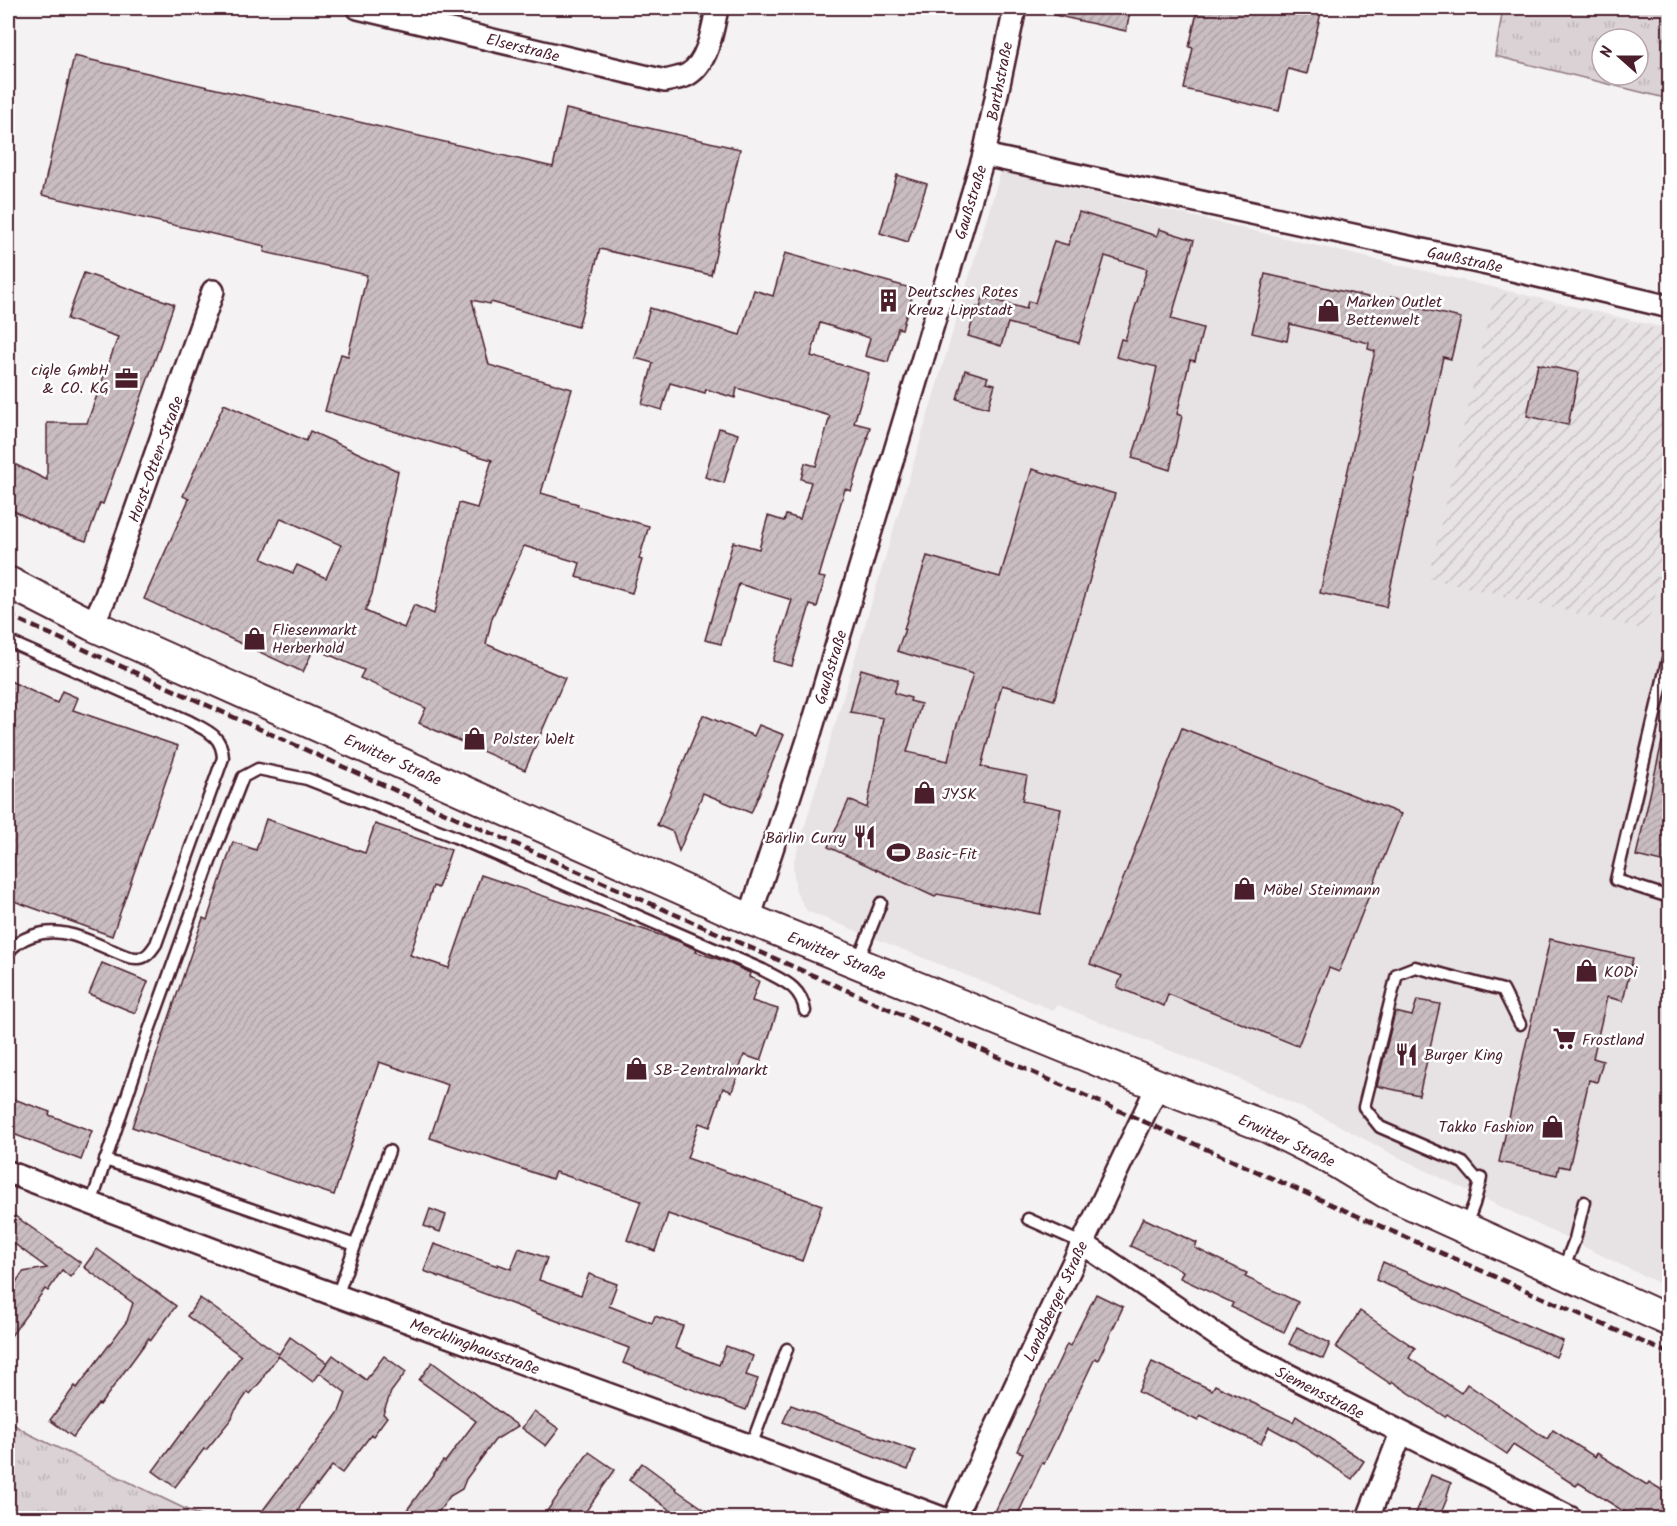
<svg xmlns="http://www.w3.org/2000/svg" width="1677" height="1526" font-family="Kalam,sans-serif">
  <style>
    .built { fill: #e7e2e3 }
    .industrial { fill: url(#industrial-furrows) }
    .grass { fill: url(#grass-tufts); stroke: #927880; stroke-width: 1.5; fill-rule: evenodd }
    .building { fill: url(#building-hatch); stroke: #4a1f2b; stroke-width: 1.5; fill-rule: evenodd }
    .lines { fill: none; stroke-linecap: round; stroke-linejoin: round }
    .lane-casing { stroke: #4a1f2b; stroke-width: 15 }
    .street-casing { stroke: #4a1f2b; stroke-width: 26 }
    .secondary-casing { stroke: #4a1f2b; stroke-width: 34 }
    .lane { stroke: #fff; stroke-width: 10 }
    .street { stroke: #fff; stroke-width: 21 }
    .secondary { stroke: #fff; stroke-width: 30 }
    .rail { stroke: #4a1f2b; stroke-width: 4.5; stroke-dasharray: 9 4.5; stroke-linecap: butt }
    .labels { text-anchor: middle; stroke-width: 5; stroke-linejoin: round; paint-order: stroke }
    .street-label { font-size: 16px; fill: #4a1f2b; stroke: #fff }
    .poi-label { font-size: 16px; fill: #4a1f2b; stroke: #fff; text-anchor: start }
  </style>
  <defs>
    <pattern id="industrial-furrows" width="10" height="10" patternUnits="userSpaceOnUse" patternTransform="scale(1.5)"><rect width="10" height="10" fill="#e7e2e3"/><path d="M-1 1l2-2M0 10L10 0M9 11l2-2" fill="none" stroke="#c8c1c3"/></pattern>
    <pattern id="grass-tufts" width="24" height="20" patternUnits="userSpaceOnUse" patternTransform="scale(1.5)"><rect width="24" height="20" fill="#dbd2d5"/><path d="M3 7l-1-3M5 7V3M7 7l1-3M15 17l-1-3M17 17v-4M19 17l1-3" fill="none" stroke="#bdb4b7"/></pattern>
    <pattern id="building-hatch" width="6" height="6" patternUnits="userSpaceOnUse" patternTransform="scale(1.5)"><rect width="6" height="6" fill="#cabdc1"/><path d="M-1 1l2-2M0 6l6-6M5 7l2-2" fill="none" stroke="#afa2a6"/></pattern>
  </defs>
  <rect width="100%" height="100%" fill="#f4f2f2"/>
  <filter id="ink" filterUnits="userSpaceOnUse"><feTurbulence type="fractalNoise" baseFrequency=".0167" numOctaves="2"/><feDisplacementMap in="SourceGraphic" scale="12" xChannelSelector="R" yChannelSelector="G"/><feConvolveMatrix kernelMatrix="1 2 1 2 8 2 1 2 1" color-interpolation-filters="sRGB"/></filter>
  <g filter="url(#ink)">
    <polygon class="built" points="1001,171 1669,329 1669,1288 1392,1154 1329,1120 1233,1076 1058,1005 1053,1010 807,911 796,892 793,865"/>
    <polygon class="industrial" points="1495,291 1669,332 1669,536 1647,630 1428,578"/>
    <g class="grass">
      <path d="M1503,8H1669V99L1495,56ZM1602,39H1638V75H1602Z"/>
      <polygon points="8,1421 29,1434 204,1518 8,1518"/>
    </g>
    <g class="building">
      <polygon points="1055,8 1131,8 1126,31 1054,15"/>
      <polygon points="1198,8 1322,8 1307,74 1288,69 1279,111 1184,89 1193,48 1189,47"/>
      <path d="M74,56L553,167L566,109L740,149L711,275L600,249L578,327L491,302L490,304L472,300L489,365L572,389L541,493L578,504L577,506L649,526L639,559L642,560L632,593L576,577L580,563L524,546L492,618L486,644L565,678L525,770L419,723L426,708L360,678L364,670L314,648L303,672L144,599L189,499L183,496L224,404L306,441L310,431L398,471L372,594L365,611L404,628L414,605L434,614L459,503L477,508L492,460L325,411L341,354L348,356L367,275L264,252L265,246L42,195ZM281,518L341,545L326,578L297,565L293,573L262,559Z"/>
      <polygon points="897,175 927,184 908,242 880,233"/>
      <polygon points="1079,212 1157,236 1159,229 1194,240 1171,319 1203,328 1195,361 1190,360 1177,414 1182,416 1170,470 1132,458 1148,408 1157,367 1116,357 1121,339 1125,340 1147,269 1105,256 1079,343 1008,323 1001,346 968,336 977,307 980,308 983,297 1026,309 1028,301 1035,303 1054,241 1068,245"/>
      <polygon points="785,253 914,289 902,329 898,328 888,362 865,356 870,338 820,323 811,356 869,373 854,423 870,427 867,438 868,438 851,491 845,489 833,529 819,577 825,578 817,607 810,605 792,666 773,661 792,600 739,584 721,644 705,640 733,542 759,549 768,516 784,521 786,515 800,519 811,482 801,479 805,463 816,466 830,416 737,388 735,398 706,389 705,393 670,383 662,410 642,404 653,363 635,358 650,308 740,335 754,290 773,296"/>
      <polygon points="84,273 174,304 158,351 103,504 100,503 86,541 48,528 8,508 8,461 47,480 47,423 87,423 118,337 67,319"/>
      <polygon points="1265,274 1390,302 1391,296 1414,301 1413,307 1461,318 1451,359 1443,357 1386,607 1320,593 1375,351 1368,349 1369,343 1290,324 1287,341 1252,333"/>
      <polygon points="1538,364 1579,373 1568,425 1527,416"/>
      <polygon points="965,370 988,377 986,382 995,384 988,408 957,399"/>
      <polygon points="719,428 738,434 724,483 705,477"/>
      <polygon points="1032,469 1115,494 1054,700 1002,685 981,767 1027,776 1022,801 1061,809 1040,914 937,894 935,897 828,847 849,800 867,808 878,750 883,718 850,712 861,669 898,680 894,693 911,698 910,701 921,704 907,752 948,761 955,731 973,674 897,651 905,629 904,629 927,556 1000,577"/>
      <polygon points="8,680 57,703 62,691 78,698 73,710 178,746 112,936 8,899"/>
      <polygon points="703,715 754,736 759,725 784,735 751,813 703,793 679,851 673,832 657,825"/>
      <polygon points="1182,728 1401,814 1339,972 1329,968 1298,1046 1168,994 1164,1006 1141,997 1117,987 1122,976 1090,964"/>
      <polygon points="1662,742 1670,743 1670,864 1636,856"/>
      <polygon points="266,819 365,853 375,824 451,850 438,888 433,886 410,955 449,968 481,875 678,941 697,950 696,952 724,961 750,973 749,977 759,981 752,1001 778,1009 761,1061 744,1055 732,1092 723,1088 710,1127 699,1123 687,1158 822,1205 802,1261 668,1214 655,1251 627,1240 641,1201 555,1172 552,1179 430,1138 448,1085 379,1062 334,1195 132,1127 203,918 207,920 233,842 256,850"/>
      <polygon points="1550,939 1633,958 1623,1001 1607,997 1593,1058 1603,1061 1597,1082 1589,1080 1569,1168 1559,1166 1557,1175 1499,1162"/>
      <polygon points="102,963 148,982 135,1013 89,994"/>
      <polygon points="1417,1000 1440,1004 1419,1095 1377,1086 1395,1012 1412,1016"/>
      <polygon points="8,1097 50,1112 49,1115 92,1131 81,1160 8,1132"/>
      <polygon points="430,1209 446,1215 440,1232 424,1226"/>
      <polygon points="8,1211 81,1263 70,1277 62,1270 48,1291 45,1289 8,1340 8,1294 23,1272 47,1268 8,1239"/>
      <polygon points="1143,1218 1197,1243 1195,1248 1247,1273 1245,1277 1298,1302 1284,1332 1231,1307 1233,1303 1180,1278 1183,1271 1130,1246"/>
      <polygon points="434,1244 498,1266 498,1264 511,1269 519,1248 547,1258 539,1280 581,1295 589,1274 617,1284 609,1306 652,1323 655,1316 683,1326 675,1348 719,1365 726,1346 753,1356 746,1375 758,1379 746,1410 623,1363 629,1348 424,1271"/>
      <polygon points="97,1249 176,1306 151,1340 149,1338 100,1405 98,1404 73,1437 50,1420 75,1386 77,1388 127,1321 133,1303 84,1267"/>
      <polygon points="1383,1262 1563,1341 1556,1357 1376,1280"/>
      <polygon points="1096,1294 1123,1307 1098,1360 1095,1358 1044,1464 1042,1463 1016,1518 992,1518 1023,1453 1017,1451 1027,1428 1067,1344 1070,1346"/>
      <polygon points="200,1298 279,1354 290,1337 327,1363 321,1371 333,1355 366,1380 384,1356 406,1372 391,1392 383,1414 387,1417 373,1436 371,1435 342,1473 332,1466 317,1486 316,1485 301,1504 296,1518 257,1518 294,1469 296,1470 339,1412 346,1393 320,1373 313,1382 278,1356 265,1374 262,1380 250,1394 248,1392 234,1412 232,1418 206,1450 204,1449 175,1487 153,1471 182,1432 183,1433 241,1356 187,1316"/>
      <polygon points="1360,1311 1415,1348 1409,1358 1461,1393 1467,1384 1547,1439 1553,1430 1595,1457 1597,1453 1647,1485 1649,1482 1670,1495 1670,1518 1634,1518 1579,1483 1576,1486 1513,1445 1507,1454 1447,1414 1445,1417 1393,1382 1391,1384 1336,1347"/>
      <polygon points="1297,1327 1330,1343 1323,1359 1289,1344"/>
      <polygon points="432,1362 518,1426 495,1440 466,1479 462,1489 450,1496 434,1518 401,1518 443,1461 445,1462 476,1421 419,1380"/>
      <polygon points="1152,1362 1212,1390 1215,1385 1293,1422 1296,1416 1364,1461 1352,1479 1295,1441 1269,1427 1261,1444 1200,1416 1198,1421 1138,1392"/>
      <polygon points="791,1405 915,1451 908,1470 783,1422"/>
      <polygon points="534,1411 559,1429 546,1446 522,1428"/>
      <polygon points="589,1452 615,1470 581,1518 542,1518"/>
      <polygon points="642,1463 676,1488 675,1489 717,1518 681,1518 629,1480"/>
      <polygon points="1431,1475 1451,1483 1447,1495 1448,1496 1439,1518 1414,1518"/>
    </g>
    <g class="lines">
      <defs>
        <g id="lane">
          <path d="M8,641L189,721C207,731 222,735 223,758L156,944C151,951 147,958 138,958C129,959 119,953 111,950C96,944 79,935 62,933C43,930 19,937 8,953"/>
          <polyline points="1663,895 1616,880 1670,650"/>
          <polyline points="858,961 881,903"/>
          <polyline points="105,1160 161,1178 355,1245"/>
          <polyline points="1480,1183 1463,1163 1380,1127 1364,1107 1397,974 1415,967 1503,990 1520,1024"/>
          <path d="M91,1204L147,1036L211,859L243,777L258,769L307,779L453,836L763,970C783,981 801,986 805,1011"/>
          <polyline points="1028,1219 1082,1243"/>
          <polyline points="1466,1225 1474,1204 1481,1178"/>
          <polyline points="1563,1270 1575,1239 1584,1202"/>
          <polyline points="337,1296 389,1151"/>
          <polyline points="751,1446 787,1349"/>
        </g>
        <g id="street">
          <path d="M358,8L665,81C672,79 681,78 687,75C708,64 713,28 717,8"/>
          <polyline points="984,155 1487,264 1670,307"/>
          <polyline points="92,625 105,598 213,291"/>
          <polyline points="749,919 809,737 984,155 1015,8"/>
          <polyline points="8,1172 291,1279 751,1446 942,1518"/>
          <polyline points="1082,1243 1237,1349 1571,1518"/>
          <polyline points="954,1518 1054,1303 1158,1085"/>
          <polyline points="1368,1518 1401,1433"/>
        </g>
        <polyline id="secondary" points="8,582 92,625 749,919 1158,1085 1269,1128 1327,1157 1385,1192 1670,1321"/>
      </defs>
      <use href="#lane" class="lane-casing"/>
      <use href="#street" class="street-casing"/>
      <use href="#secondary" class="secondary-casing"/>
      <use href="#lane" class="lane"/>
      <use href="#street" class="street"/>
      <use href="#secondary" class="secondary"/>
      <polyline class="rail" points="8,615 432,807 1670,1354"/>
    </g>
  </g>
  <defs>
    <symbol id="building-bare" viewBox="-9 -9 18 18"><path d="M-4-6H4V6H1V3H-1V6H-4ZM-2.5-4.3h1.7v1.8h-1.7ZM.8-4.3h1.7v1.8H.8ZM-2.5-1h1.7V.8h-1.7ZM.8-1h1.7V.8H.8Z" fill="#4a1f2b" stroke="#fff" stroke-width="2.5" paint-order="stroke"/></symbol>
    <symbol id="shop-bare" viewBox="-9 -9 18 18"><path d="M-5-2.5h2.3a2.7 3.5 0 0 1 5.4 0H5L5.5 6h-11ZM-1.5-2.5h3a1.5 2.3 0 0 0-3 0Z" fill="#4a1f2b" stroke="#fff" stroke-width="2.5" paint-order="stroke"/></symbol>
    <symbol id="office-bare" viewBox="-9 -9 18 18"><path d="M-6-3h4V-5.5h4V-3h4V5H-6ZM-1-4.5V-3h2v-1.5ZM-6 0V1H6V0Z" fill="#4a1f2b" stroke="#fff" stroke-width="2.5" paint-order="stroke"/></symbol>
    <symbol id="restaurant-bare" viewBox="-9 -9 18 18"><path d="M-5-6h1v4h1v-4h1v4h1v-4h1v5L-1.5 .5V6h-2V.5L-5-1ZM5-6V6H3V1.5H1.5Q1.5-4 5-6Z" fill="#4a1f2b" stroke="#fff" stroke-width="2.5" paint-order="stroke"/></symbol>
    <symbol id="stadium-bare" viewBox="-9 -9 18 18"><path d="M0-5a6.5 5 0 1 0 0 10a6.5 5 0 1 0 0-10ZM-3.5-1.8h7v3.6h-7Z" fill="#4a1f2b" stroke="#fff" stroke-width="2.5" paint-order="stroke"/></symbol>
    <symbol id="supermarket-bare" viewBox="-9 -9 18 18"><path d="M-6-5.5h2.5l.6 2H6L4.5 2H-2.5L-4.4-4H-6ZM-1.5 3.2a1.3 1.3 0 1 0 .1 0ZM3 3.2a1.3 1.3 0 1 0 .1 0Z" fill="#4a1f2b" stroke="#fff" stroke-width="2.5" paint-order="stroke"/></symbol>
  </defs>
  <g fill-rule="evenodd">
    <use href="#building-bare" x="872" y="284" width="33" height="33"/>
    <use href="#shop-bare" x="1312" y="294" width="33" height="33"/>
    <use href="#office-bare" x="110" y="362" width="33" height="33"/>
    <use href="#shop-bare" x="238" y="622" width="33" height="33"/>
    <use href="#shop-bare" x="458" y="722" width="33" height="33"/>
    <use href="#shop-bare" x="908" y="776" width="33" height="33"/>
    <use href="#restaurant-bare" x="848" y="820" width="33" height="33"/>
    <use href="#stadium-bare" x="882" y="836" width="33" height="33"/>
    <use href="#shop-bare" x="1228" y="872" width="33" height="33"/>
    <use href="#shop-bare" x="1570" y="954" width="33" height="33"/>
    <use href="#supermarket-bare" x="1548" y="1022" width="33" height="33"/>
    <use href="#restaurant-bare" x="1390" y="1038" width="33" height="33"/>
    <use href="#shop-bare" x="620" y="1052" width="33" height="33"/>
    <use href="#shop-bare" x="1536" y="1110" width="33" height="33"/>
  </g>
  <g class="labels">
    <g class="street-label">
      <text transform="translate(523 47) rotate(14)" y="6">Elserstraße</text>
      <text transform="translate(999 81) rotate(-79)" y="6">Barthstraße</text>
      <text transform="translate(970 202) rotate(-73)" y="6">Gaußstraße</text>
      <text transform="translate(1465 259) rotate(12)" y="6">Gaußstraße</text>
      <text transform="translate(155 459) rotate(-70)" y="6">Horst-Otten-Straße</text>
      <text transform="translate(830 667) rotate(-73)" y="6">Gaußstraße</text>
      <text transform="translate(393 759) rotate(24)" y="6">Erwitter Straße</text>
      <text transform="translate(837 955) rotate(22)" y="6">Erwitter Straße</text>
      <text transform="translate(1287 1140) rotate(25)" y="6">Erwitter Straße</text>
      <text transform="translate(1055 1301) rotate(-65)" y="6">Landsberger Straße</text>
      <text transform="translate(475 1346) rotate(20)" y="6">Mercklinghausstraße</text>
      <text transform="translate(1320 1392) rotate(27)" y="6">Siemensstraße</text>
    </g>
    <g class="poi-label">
      <text x="907" y="297">Deutsches Rotes<tspan x="907" dy="18">Kreuz Lippstadt</tspan></text>
      <text x="1346" y="307">Marken Outlet<tspan x="1346" dy="18">Bettenwelt</tspan></text>
      <text x="109" y="375" text-anchor="end">ciqle GmbH<tspan x="109" dy="18">&amp; CO. KG</tspan></text>
      <text x="272" y="635">Fliesenmarkt<tspan x="272" dy="18">Herberhold</tspan></text>
      <text x="493" y="744">Polster Welt</text>
      <text x="942" y="799">JYSK</text>
      <text x="846" y="843" text-anchor="end">Bärlin Curry</text>
      <text x="916" y="859">Basic-Fit</text>
      <text x="1263" y="895">Möbel Steinmann</text>
      <text x="1604" y="977">KODi</text>
      <text x="1582" y="1045">Frostland</text>
      <text x="1424" y="1060">Burger King</text>
      <text x="654" y="1075">SB-Zentralmarkt</text>
      <text x="1534" y="1132" text-anchor="end">Takko Fashion</text>
    </g>
  </g>
  <rect width="1677" height="1526" fill="none" stroke="#fff" stroke-width="30"/>
  <rect x="15" y="15" width="1647" height="1496" fill="none" stroke="#4a1f2b" stroke-width="2" filter="url(#ink)"/>
  <g transform="translate(1620 57) rotate(291)"><circle r="28" fill="#ffffff" stroke="#b7a5aa" stroke-width="1.5"/>
  <path d="M0-4.5L10 22L0 15L-10 22Z" fill="#4a1f2b"/>
  <text y="-9" font-size="16" font-weight="bold" text-anchor="middle" fill="#4a1f2b">N</text>
  </g>
</svg>
